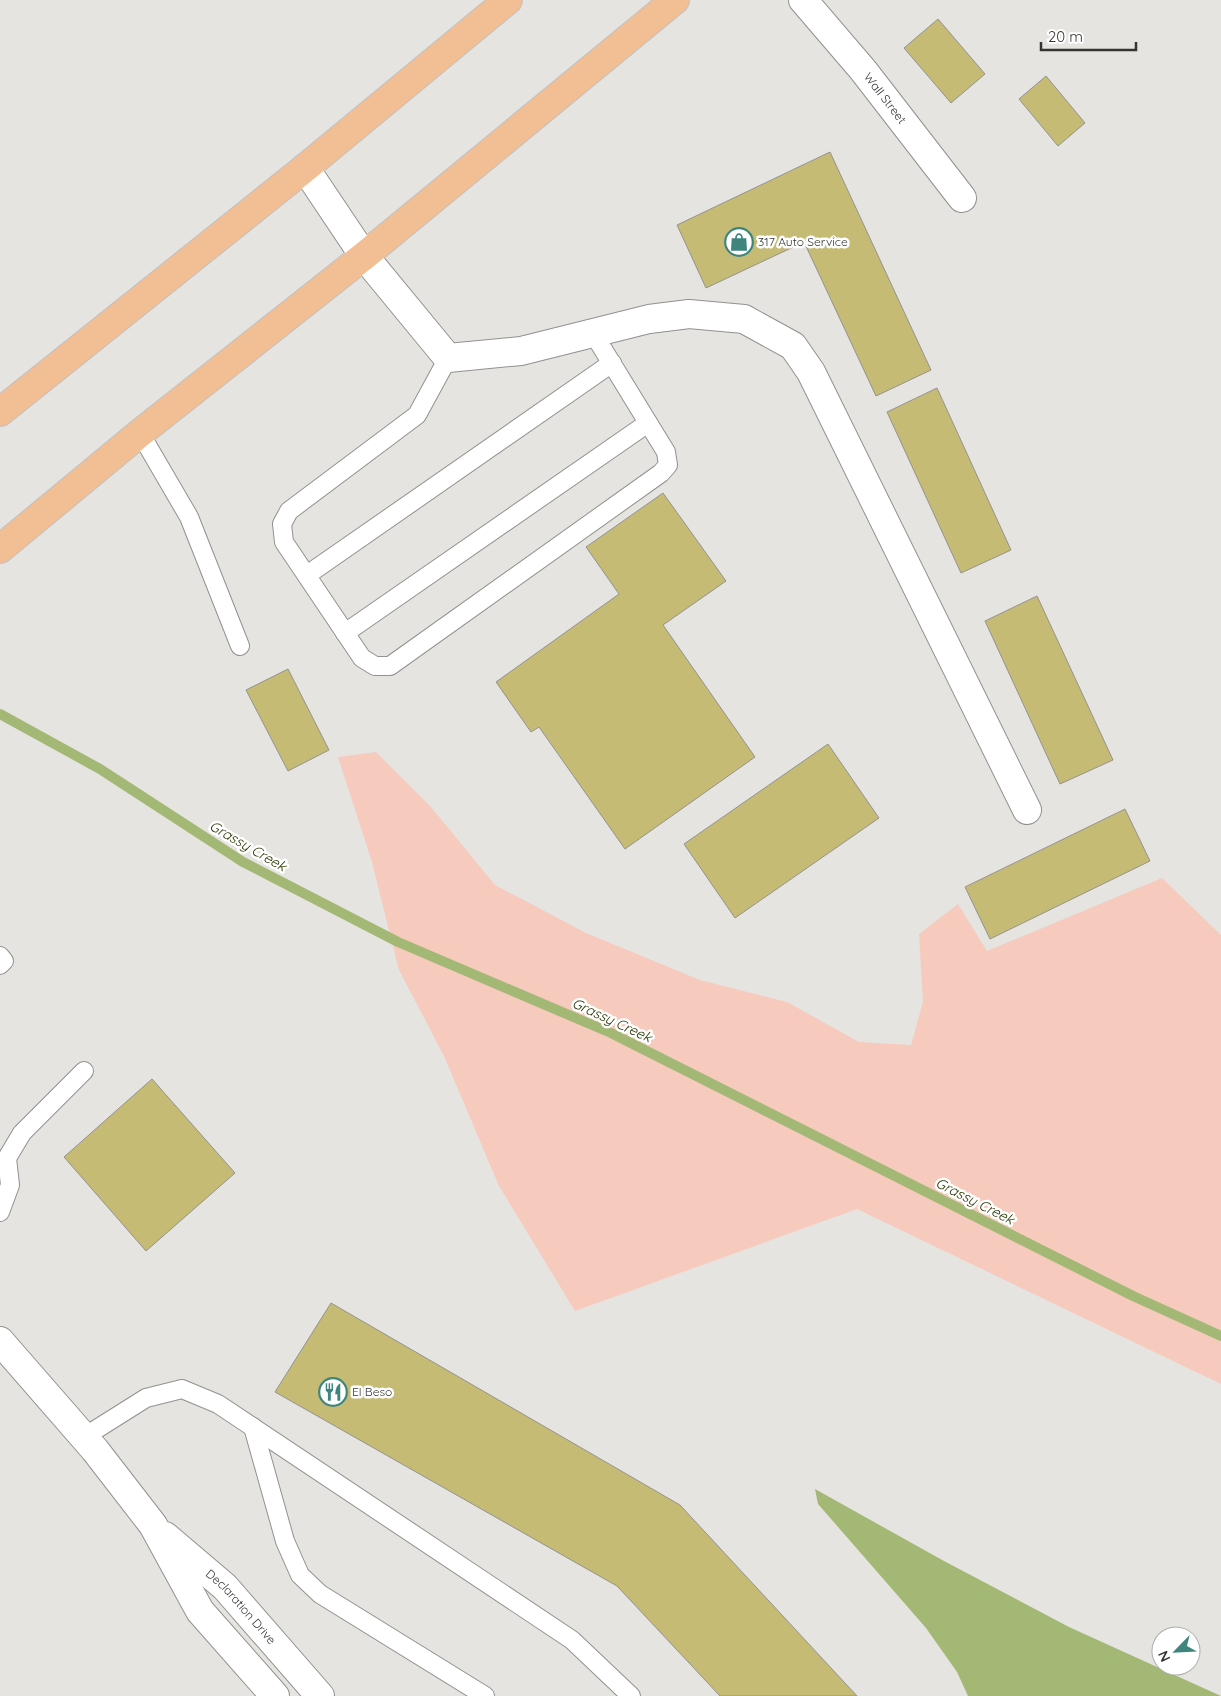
<svg xmlns="http://www.w3.org/2000/svg" width="1221" height="1696" font-family="Quicksand,sans-serif">
  <style>
    .green { fill: #f6cabd }
    .water { fill: #a4b876 }
    .lines { fill: none; stroke-linecap: round; stroke-linejoin: round }
    .stream { stroke: #a4b876; stroke-width: 10 }
    .building { fill: #c5bb74; stroke: #93938f }
    .service-casing { stroke: #93918e; stroke-width: 20 }
    .minor-casing { stroke: #93918e; stroke-width: 30 }
    .primary-casing { stroke: #c2c2c2; stroke-width: 30 }
    .service { stroke: #fff; stroke-width: 18 }
    .minor { stroke: #fff; stroke-width: 28 }
    .primary { stroke: #f2be93; stroke-width: 28 }
    .labels { text-anchor: middle; stroke-width: 5; stroke-linejoin: round; paint-order: stroke }
    .street-label { font-size: 12px; fill: #353433; stroke: #fff }
    .poi-label { font-size: 12px; fill: #353433; stroke: #fff; text-anchor: start }
    .water-label { font-size: 14px; font-style: italic; fill: #2e3a07; stroke: #fff }
  </style>
  <rect width="100%" height="100%" fill="#e6e4e1"/>
  <polygon class="green" points="376,752 431,807 495,885 586,933 700,980 787,1002 859,1042 911,1045 923,1002 919,934 958,904 987,951 1162,878 1221,935 1221,1384 857,1209 575,1311 499,1186 444,1056 399,970 372,862 338,757"/>
  <polygon class="water" points="815,1489 944,1561 1069,1627 1221,1696 968,1696 957,1672 926,1628 818,1504"/>
  <g class="lines">
    <polyline class="stream" points="0,714 100,769 243,862 398,942 611,1033 1133,1296 1221,1336"/>
  </g>
  <g class="building">
    <polygon points="938,19 985,74 951,103 904,48"/>
    <polygon points="1046,76 1085,123 1058,146 1019,99"/>
    <polygon points="830,152 931,370 876,396 804,242 706,288 677,225"/>
    <polygon points="937,388 1011,550 961,573 887,412"/>
    <polygon points="663,493 726,581 663,625 755,757 625,849 539,727 531,732 496,682 619,594 586,547"/>
    <polygon points="1037,596 1113,760 1060,784 985,621"/>
    <polygon points="288,669 329,750 288,771 246,690"/>
    <polygon points="828,744 879,818 735,918 684,844"/>
    <polygon points="1125,809 1150,861 990,939 965,887"/>
    <polygon points="152,1079 235,1173 146,1251 64,1157"/>
    <polygon points="331,1303 680,1505 857,1696 720,1696 617,1586 275,1392"/>
  </g>
  <g class="lines">
    <defs>
      <g id="service">
        <polyline points="448,358 417,415 289,511 282,524 284,542 362,658 375,666 390,666 661,473 668,465 666,452 593,333"/>
        <polyline points="140,433 189,517 240,646"/>
        <polyline points="307,575 612,363"/>
        <polyline points="345,633 648,423"/>
        <polyline points="0,956 4,961 0,965"/>
        <polyline points="0,1212 10,1185 7,1158 22,1133 84,1071"/>
        <polyline points="253,1427 285,1541 300,1575 320,1594 485,1696"/>
        <polyline points="84,1437 146,1398 182,1389 218,1404 572,1640 631,1696"/>
      </g>
      <g id="minor">
        <path id="s1" d="M803,0L863,70L962,198"/>
        <polyline points="305,168 364,256 448,358 521,351 649,319 689,314 744,319 793,346 811,372 1027,810"/>
        <polyline points="0,1341 95,1450 153,1525 200,1611 275,1696"/>
        <path id="s2" d="M165,1536L225,1587L320,1696"/>
      </g>
      <g id="primary">
        <polyline points="0,412 305,168 508,0"/>
        <polyline points="0,549 140,433 364,256 675,0"/>
      </g>
    </defs>
    <use href="#service" class="service-casing"/>
    <use href="#minor" class="minor-casing"/>
    <use href="#primary" class="primary-casing"/>
    <use href="#service" class="service"/>
    <use href="#minor" class="minor"/>
    <use href="#primary" class="primary"/>
  </g>
  <defs>
    <symbol id="shop-ring" viewBox="-11 -11 22 22"><circle r="9.5" fill="#fff" stroke="#3e857d" stroke-width="1.5"/><path d="M-5-2.5h2.3a2.7 3.5 0 0 1 5.4 0H5L5.5 6h-11ZM-1.5-2.5h3a1.5 2.3 0 0 0-3 0Z" fill="#3e857d"/></symbol>
    <symbol id="restaurant-ring" viewBox="-11 -11 22 22"><circle r="9.5" fill="#fff" stroke="#3e857d" stroke-width="1.5"/><path d="M-5-6h1v4h1v-4h1v4h1v-4h1v5L-1.5 .5V6h-2V.5L-5-1ZM5-6V6H3V1.5H1.5Q1.5-4 5-6Z" fill="#3e857d"/></symbol>
  </defs>
  <g fill-rule="evenodd">
    <use href="#shop-ring" x="723" y="226" width="32" height="32"/>
    <use href="#restaurant-ring" x="317" y="1376" width="32" height="32"/>
  </g>
  <g class="labels">
    <g class="street-label">
      <text dy="4" stroke="none"><textPath href="#s1" startOffset="128">Wall Street</textPath></text>
      <text dy="4" stroke="none"><textPath href="#s2" startOffset="104">Declaration Drive</textPath></text>
    </g>
    <g class="poi-label">
      <text x="758" y="246">317 Auto Service</text>
      <text x="352" y="1396">El Beso</text>
    </g>
    <g class="water-label">
      <text transform="translate(248 846) rotate(30)" y="5">Grassy Creek</text>
      <text transform="translate(612 1020) rotate(25)" y="5">Grassy Creek</text>
      <text transform="translate(975 1201) rotate(27)" y="5">Grassy Creek</text>
    </g>
  </g>
  <g transform="translate(1176 1651) rotate(246)"><circle r="24" fill="#ffffff" stroke="#aeaead"/>
  <path d="M0-4L9 19L0 12L-9 19Z" fill="#3e857d"/>
  <text y="-8" font-size="14" font-weight="bold" text-anchor="middle" fill="#353433">N</text>
  </g>
  <path d="M1041 42v8h95v-8" fill="none" stroke="#353433" stroke-width="2.5"/>
  <text x="1048" y="42" font-size="15" fill="#353433" stroke="#ffffff" stroke-width="4" paint-order="stroke">20 m</text>
</svg>
